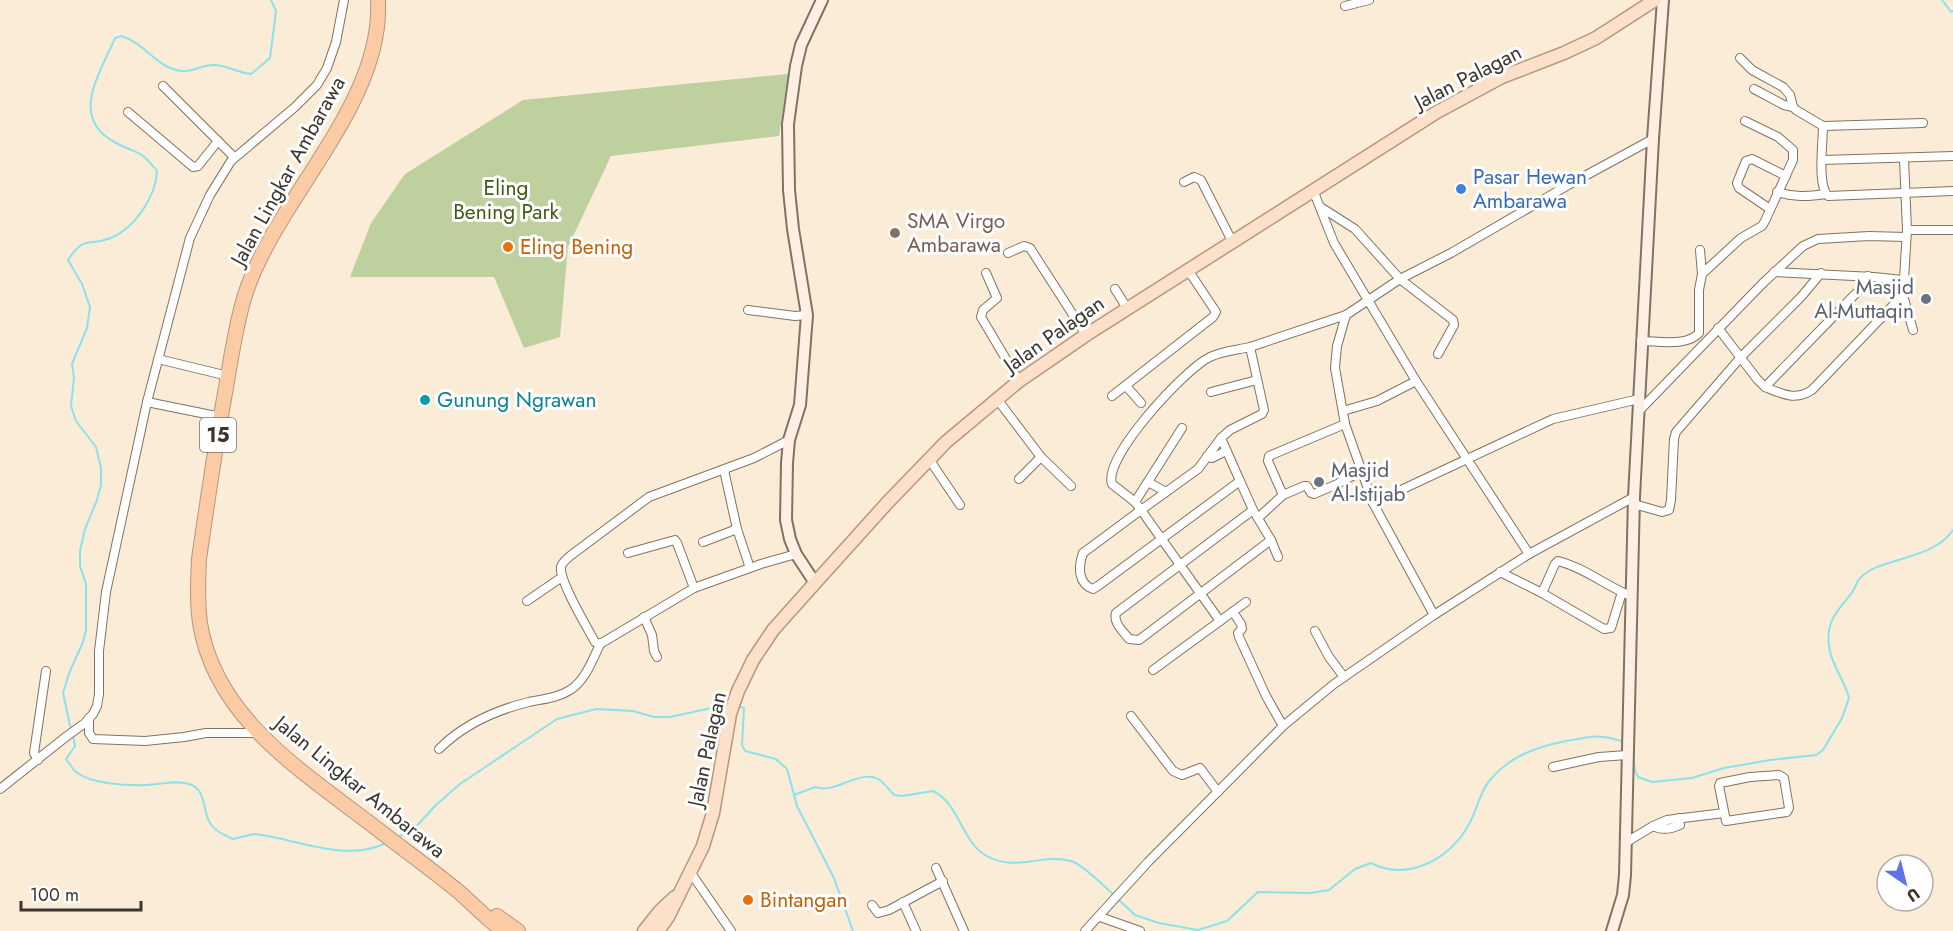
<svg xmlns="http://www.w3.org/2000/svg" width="1953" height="931" font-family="Jost,sans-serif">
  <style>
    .park { fill: #bed09d }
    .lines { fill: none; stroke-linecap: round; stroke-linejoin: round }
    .stream { stroke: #8be2ea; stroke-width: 2 }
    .street-casing { stroke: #807361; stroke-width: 10 }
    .secondary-casing { stroke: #807361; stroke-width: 14 }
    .primary-casing { stroke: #b7967c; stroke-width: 15 }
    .highway-casing { stroke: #b7967c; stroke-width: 16 }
    .street { stroke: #fff; stroke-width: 8 }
    .secondary { stroke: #feefe4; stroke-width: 10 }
    .primary { stroke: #fde0ca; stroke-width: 12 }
    .highway { stroke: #fbcba6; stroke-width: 14 }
    .shop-dot { fill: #3f7fe0; stroke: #fff; stroke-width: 2 }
    .education-dot { fill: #8d6e63; stroke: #fff; stroke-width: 2 }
    .food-dot { fill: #e8710a; stroke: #fff; stroke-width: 2 }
    .worship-dot { fill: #6b7280; stroke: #fff; stroke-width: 2 }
    .culture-dot { fill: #0f9aa8; stroke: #fff; stroke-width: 2 }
    .labels { text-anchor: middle; stroke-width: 6; stroke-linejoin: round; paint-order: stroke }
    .shield { fill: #fff; stroke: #75726c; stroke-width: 1.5 }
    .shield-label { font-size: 20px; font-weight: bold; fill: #3a352d }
    .street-label { font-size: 21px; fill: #3a352d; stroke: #fff }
    .shop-label { font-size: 21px; fill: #366cbe; stroke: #fff; text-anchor: start }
    .park-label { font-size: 21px; fill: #455716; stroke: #fff }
    .education-label { font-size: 21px; fill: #785e54; stroke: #fff; text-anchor: start }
    .food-label { font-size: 21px; fill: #c56008; stroke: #fff; text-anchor: start }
    .worship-label { font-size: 21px; fill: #5b616d; stroke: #fff; text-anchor: end }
    .culture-label { font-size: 21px; fill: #0d838f; stroke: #fff; text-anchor: start }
  </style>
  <rect width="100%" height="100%" fill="#fbecd7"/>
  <polygon class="park" points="788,74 779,136 611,156 568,247 560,337 524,348 494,277 350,277 371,223 405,174 523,100"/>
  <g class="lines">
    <g class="stream">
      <polyline points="1942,0 1951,12 1953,11"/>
      <polyline points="738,706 744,708 742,745 745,751 776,759 787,769 797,806 834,878 853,931"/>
      <path d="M71,730L63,693L70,671L83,642L86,630V584L80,566V551L85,529L97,500L101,485V468L96,447L76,421L71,406L74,378L72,364L87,328L90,307L82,284L68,260C85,234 88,247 111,238C135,228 156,196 157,171C140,149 139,155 116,143C68,118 100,74 115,38L121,36C140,41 151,59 168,67C190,77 194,66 214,65C227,65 238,73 251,74L270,58L276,11L271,0"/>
      <path d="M73,735L75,746L66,759C69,763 72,768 75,771C89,784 128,786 147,785C161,784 176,780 189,784C207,789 202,811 210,823C215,831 224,835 233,839L254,834L262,835C301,841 348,862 386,843"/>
      <path d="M1633,755L1635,771L1638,777L1652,782L1692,778L1724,768L1770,760L1816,755L1823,750L1842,718L1849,698C1845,682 1834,668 1830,652C1824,624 1835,613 1851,594C1855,589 1856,583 1860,578C1879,557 1932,561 1953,530"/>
      <path d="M794,795L815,787C836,795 863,766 881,781C886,785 890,791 894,795L902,796L933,791C959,803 961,840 985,855C1016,873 1040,853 1071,861C1084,865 1103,886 1114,895"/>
      <polyline points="396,838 413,830 436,805 460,784 557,719 596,709 633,711 654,717 670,717 730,704"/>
      <path d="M1118,899L1135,915L1159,923L1198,930L1227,921L1258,892L1311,893L1329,890L1355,869L1371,863C1408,882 1449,859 1468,826C1477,811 1479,793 1490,780C1510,756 1536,747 1566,741C1592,737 1597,733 1624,742"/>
    </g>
    <defs>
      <g id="street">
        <polyline points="1345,6 1369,0"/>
        <polyline points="1740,58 1752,70 1783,87 1790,95 1793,107 1796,110 1823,126 1923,123"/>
        <polyline points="163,86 234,157"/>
        <polyline points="1754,89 1784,105 1793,107"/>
        <polyline points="128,112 193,167 198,166 218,141"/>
        <path d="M1823,126C1823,142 1817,185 1828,196L1953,191"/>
        <polyline points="1823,160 1953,156"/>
        <polyline points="1184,182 1194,177 1201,180 1232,241"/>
        <polyline points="1313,190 1334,243 1416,381 1529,554 1634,497"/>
        <path d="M1777,192C1794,197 1807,197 1825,194"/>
        <polyline points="1322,208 1355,229 1400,279 1453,320 1454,325 1438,354"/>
        <polyline points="1770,209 1739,188 1737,183 1746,161 1752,159 1786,176"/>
        <polyline points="1907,230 1953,230"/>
        <polyline points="1700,250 1702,274"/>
        <polyline points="1008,253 1024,246 1030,248 1086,335"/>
        <polyline points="1774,272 1874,277 1903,280"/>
        <polyline points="986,273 997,298 983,310 981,317 1019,381"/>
        <polyline points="1115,289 1127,308"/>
        <polyline points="1903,295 1913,330"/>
        <polyline points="748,310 795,316 807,315"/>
        <polyline points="1346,315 1337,346 1335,368 1345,424 1373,503 1553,419 1639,399"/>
        <polyline points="1718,328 1757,379 1765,387 1864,285 1868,276"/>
        <path d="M1641,341C1658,341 1687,347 1699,333V290L1702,274L1741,238L1762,226L1765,221L1793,160V150L1778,137L1745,121"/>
        <polyline points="158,359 228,376"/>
        <polyline points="1126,386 1141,403"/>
        <path d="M1765,387C1782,394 1796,401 1812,390L1903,295L1907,230L1904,159"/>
        <polyline points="1211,392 1257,380"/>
        <polyline points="1112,396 1213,317 1216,312 1188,270"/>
        <polyline points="997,399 1041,457 1071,486"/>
        <polyline points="147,402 221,417"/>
        <polyline points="1343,411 1377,401 1416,381"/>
        <polyline points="1639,411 1763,283 1803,246 1818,239 1869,236 1906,237"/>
        <path d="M1182,428L1135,502L1141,510L1083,553C1078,567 1078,584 1093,589L1098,586L1240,481L1221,438"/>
        <path d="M789,440L754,458L649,497L570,556C567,559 562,562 561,567C559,581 587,627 595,642L600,644L694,588L761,564L796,554"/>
        <polyline points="1207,456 1212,458 1226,451"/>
        <polyline points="929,459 960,505"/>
        <polyline points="724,470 737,529 750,568"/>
        <polyline points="1019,479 1041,457"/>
        <path d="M1240,481L1253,510L1116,613C1113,623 1123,631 1129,639L1139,640L1271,540L1253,510"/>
        <polyline points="1148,482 1166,492"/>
        <polyline points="1283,495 1268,461 1269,456 1345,424"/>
        <path d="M1135,502L1112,484C1103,457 1185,369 1210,357C1222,351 1237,350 1250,347"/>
        <polyline points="1373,503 1434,615 1529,554"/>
        <polyline points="1634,504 1662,512 1669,510 1671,500 1674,439 1676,432 1741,357 1801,297 1821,273"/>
        <polyline points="1258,518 1283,495 1304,486 1307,486 1311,493 1314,494 1335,485 1362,471"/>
        <polyline points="1271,540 1278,557"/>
        <polyline points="703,542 737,529"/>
        <polyline points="628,553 675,540 677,543 694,588"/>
        <path d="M1500,572L1542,593L1555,564L1558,561C1585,568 1606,586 1631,596"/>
        <polyline points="1542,593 1604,629 1611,628 1622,592"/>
        <polyline points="527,601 562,577"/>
        <polyline points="1233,612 1241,624 1242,629 1238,633 1239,637 1266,696 1283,726"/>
        <polyline points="644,617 652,635 654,651 657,657"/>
        <polyline points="1220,621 1141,510 1198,469 1221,438 1230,430 1262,414 1264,410 1250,347 1346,315 1400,279 1451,253 1570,184 1653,139"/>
        <polyline points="1315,631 1329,657 1344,677"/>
        <polyline points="1153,670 1246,602"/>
        <polyline points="1131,716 1173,771 1182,775 1200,768 1218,792"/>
        <polyline points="89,718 89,733 93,739 145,741 184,737 206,733 259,733"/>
        <path d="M439,749C463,725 496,710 529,702C543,699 558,698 570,690C585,681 593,659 600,644"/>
        <polyline points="38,760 34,753 46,671"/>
        <polyline points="1553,767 1599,757 1627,755"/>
        <polygon points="1779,775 1784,778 1789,808 1787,812 1726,821 1719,786 1720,783 1750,777"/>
        <polyline points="0,789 67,736 85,723 93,714 97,706 99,694 99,651 106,592 147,402 190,238 210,195 231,161 295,107 317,85 327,68 336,42 344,0"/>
        <path d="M1653,826C1662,831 1671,829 1680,825L1679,818"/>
        <polyline points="1625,843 1653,826 1667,820 1724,813"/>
        <polyline points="936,868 964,931"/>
        <polyline points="691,873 731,931"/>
        <polyline points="903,902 916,931"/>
        <polyline points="872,905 878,913 889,910 943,881"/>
        <polyline points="1100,917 1140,931"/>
        <polyline points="1085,931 1148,862 1283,726 1334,684 1434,615"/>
      </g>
      <g id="secondary">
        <polyline points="815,583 796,554 790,539 786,520 787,463 789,440 800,405 807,315 793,229 789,190 788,124 796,66 801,45 822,0"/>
        <polyline points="1612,931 1623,895 1625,875 1634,497 1653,139 1663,0"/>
      </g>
      <g id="primary">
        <polyline points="644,931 660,911 675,897"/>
        <polyline points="658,931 668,917 703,846 713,813 730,714 738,691 753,660 773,630 815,583 888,502 946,442 1019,381 1086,335 1437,112 1502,77 1564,53 1596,38 1655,0"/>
      </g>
      <g id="highway">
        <path d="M378,0C384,104 276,198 245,295C235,327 231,360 225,393C215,448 207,504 199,559C198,581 197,602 200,623C215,719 305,773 376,828C403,849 432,870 459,892C474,905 487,919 503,931"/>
        <polyline points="497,916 518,931"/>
      </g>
    </defs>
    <use href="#street" class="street-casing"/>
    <use href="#secondary" class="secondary-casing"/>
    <use href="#primary" class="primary-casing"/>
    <use href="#highway" class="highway-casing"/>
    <use href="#street" class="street"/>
    <use href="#secondary" class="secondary"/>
    <use href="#primary" class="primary"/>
    <use href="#highway" class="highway"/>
  </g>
  <circle class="shop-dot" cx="1461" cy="189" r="6"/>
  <circle class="education-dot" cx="895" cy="233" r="6"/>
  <g class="food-dot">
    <circle cx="508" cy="247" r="6"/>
    <circle cx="748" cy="900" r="6"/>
  </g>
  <g class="worship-dot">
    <circle cx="1926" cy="299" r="6"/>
    <circle cx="1319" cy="482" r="6"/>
  </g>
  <circle class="culture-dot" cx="425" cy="400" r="6"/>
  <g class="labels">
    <rect class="shield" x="200" y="418" width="36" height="34" rx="4.5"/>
    <g class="shield-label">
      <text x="218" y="442">15</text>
    </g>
    <g class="street-label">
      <text transform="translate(1468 77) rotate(-27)" y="7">Jalan Palagan</text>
      <text transform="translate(288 171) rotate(-61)" y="7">Jalan Lingkar Ambarawa</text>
      <text transform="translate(1054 334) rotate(-35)" y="7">Jalan Palagan</text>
      <text transform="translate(707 749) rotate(-78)" y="7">Jalan Palagan</text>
      <text transform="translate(360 787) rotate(39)" y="7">Jalan Lingkar Ambarawa</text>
    </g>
    <g class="shop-label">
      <text x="1473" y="184">Pasar Hewan<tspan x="1473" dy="24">Ambarawa</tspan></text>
    </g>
    <g class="park-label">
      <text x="506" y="195">Eling<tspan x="506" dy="24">Bening Park</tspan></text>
    </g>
    <g class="education-label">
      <text x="907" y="228">SMA Virgo<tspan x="907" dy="24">Ambarawa</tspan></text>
    </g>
    <g class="food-label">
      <text x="520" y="254">Eling Bening</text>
      <text x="760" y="907">Bintangan</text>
    </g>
    <g class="worship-label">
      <text x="1914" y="294">Masjid<tspan x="1914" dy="24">Al-Muttaqin</tspan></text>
      <text x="1331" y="477" text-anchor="start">Masjid<tspan x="1331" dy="24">Al-Istijab</tspan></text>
    </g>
    <g class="culture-label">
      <text x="437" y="407">Gunung Ngrawan</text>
    </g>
  </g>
  <g transform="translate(1905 883) rotate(145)"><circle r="28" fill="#ffffff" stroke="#b0aeab" stroke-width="1.5"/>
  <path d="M0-4.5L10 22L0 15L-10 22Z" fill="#5f71e9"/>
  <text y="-9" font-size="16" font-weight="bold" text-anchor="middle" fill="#3a352d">U</text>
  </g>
  <path d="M21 901v9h120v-9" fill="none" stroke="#3a352d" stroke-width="3"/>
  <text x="30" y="901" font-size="18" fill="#3a352d" stroke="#ffffff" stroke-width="4.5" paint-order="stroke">100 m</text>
</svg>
